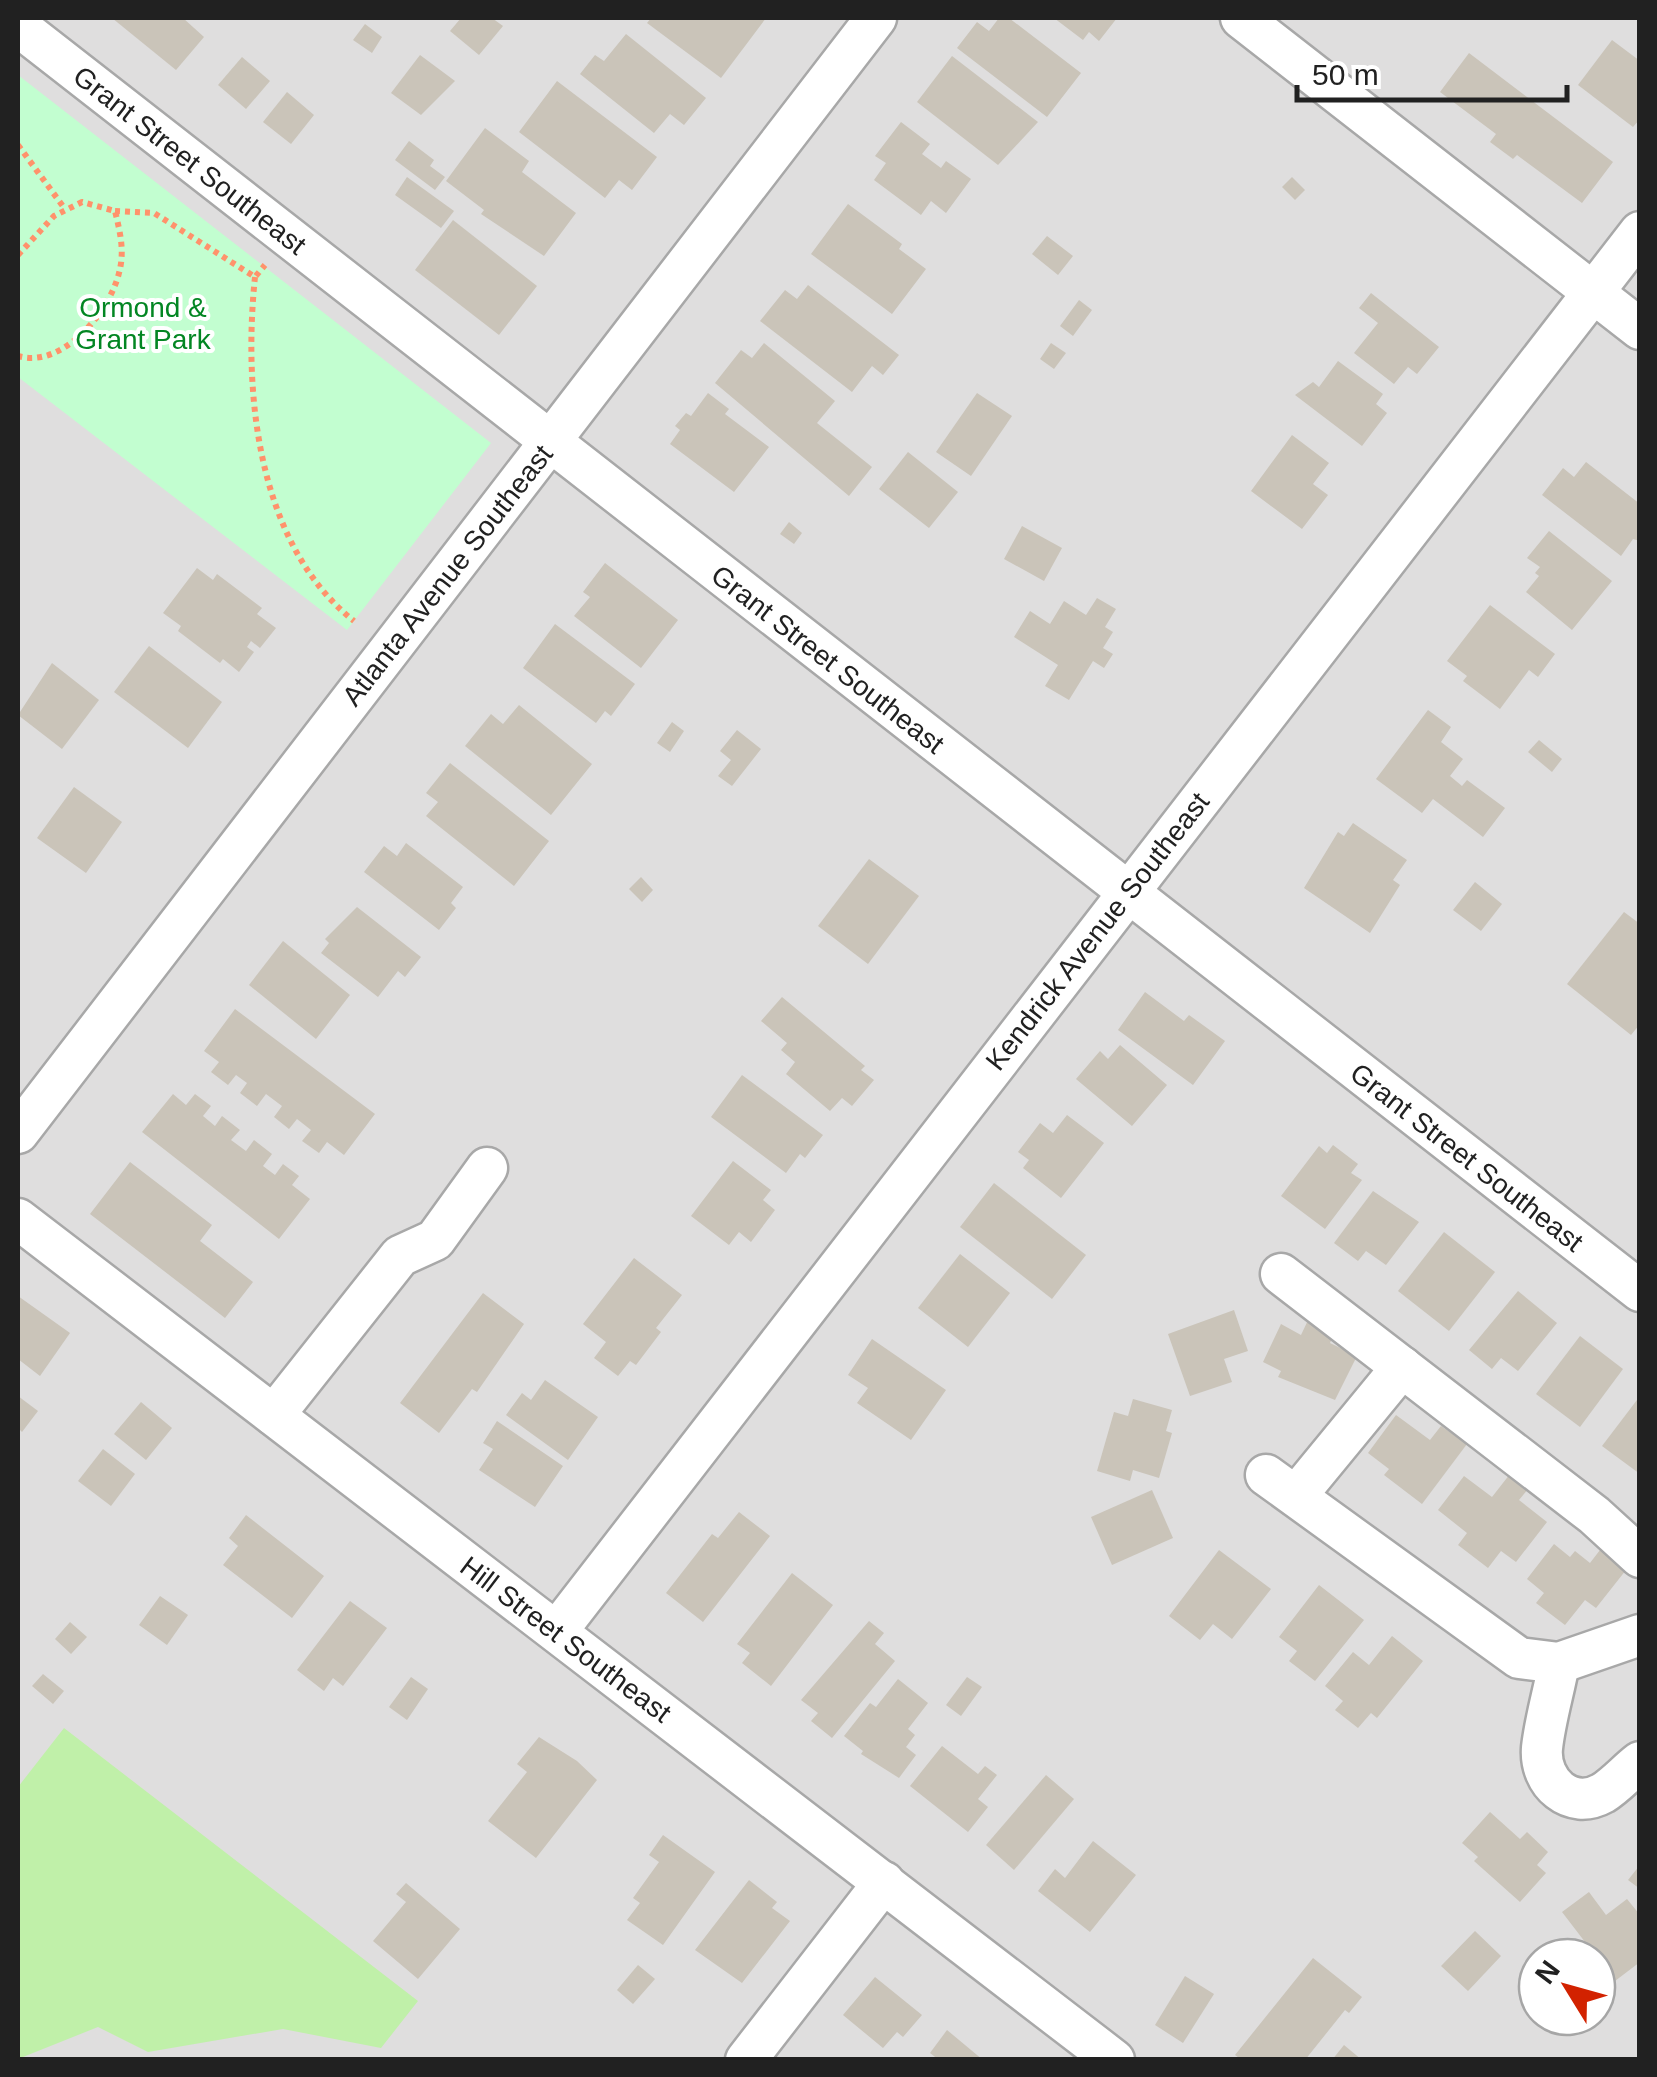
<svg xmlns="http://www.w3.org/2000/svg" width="1657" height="2077" font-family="Helvetica,sans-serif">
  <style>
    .residential { fill: #dfdede; fill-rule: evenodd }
    .grass { fill: #c0f0a9 }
    .park { fill: #c2fed0 }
    .building { fill: #cac4b9 }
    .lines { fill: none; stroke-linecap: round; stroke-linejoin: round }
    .minor-casing { stroke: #a8a8a8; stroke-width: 45 }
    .path { stroke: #ff926b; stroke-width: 6; stroke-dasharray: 5 5; stroke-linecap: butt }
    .minor { stroke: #fff; stroke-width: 40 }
    .labels { text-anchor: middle; stroke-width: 8; stroke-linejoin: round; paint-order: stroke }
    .street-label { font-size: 28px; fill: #212121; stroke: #fff }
    .park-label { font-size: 28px; fill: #038623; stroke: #fff }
  </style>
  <rect width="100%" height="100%" fill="#f2f0e7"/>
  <path class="residential" d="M18,18H1639V2059H18ZM1537,1957H1597V2017H1537Z"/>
  <polygon class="grass" points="64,1728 418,2001 381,2048 283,2029 148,2052 98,2027 18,2059 18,1787"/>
  <polygon class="park" points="18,75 491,443 347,630 18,377"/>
  <g class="building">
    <polygon points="112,18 183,18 204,37 176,70"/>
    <polygon points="461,18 492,18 503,26 479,55 450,31"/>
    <polygon points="651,18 766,18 721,78 647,23"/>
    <polygon points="999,18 1009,18 1081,73 1047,117 957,48 977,22 989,31"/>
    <polygon points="1054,18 1117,18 1099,41 1089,32 1083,40"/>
    <polygon points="365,24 382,37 372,53 353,40"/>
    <polygon points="626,34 706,98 684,125 670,114 654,133 580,74 595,55 604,61"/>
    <polygon points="1612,40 1640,61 1640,119 1633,127 1578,85"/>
    <polygon points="1469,53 1613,162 1582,203 1517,155 1513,159 1490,142 1496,134 1440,92"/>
    <polygon points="420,55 455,81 421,115 391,93"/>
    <polygon points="952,56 1038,122 998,165 917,102"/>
    <polygon points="242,57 270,81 246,109 218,85"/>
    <polygon points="557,81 657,157 632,190 619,180 605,198 519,132"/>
    <polygon points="287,92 314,115 291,144 263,122"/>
    <polygon points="901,122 930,144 922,154 941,168 946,161 971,179 946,213 931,201 921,215 874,180 886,163 875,156"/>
    <polygon points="485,128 529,161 522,172 576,213 544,256 481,214 484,210 446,181"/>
    <polygon points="409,141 434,160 430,166 445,177 435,190 395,160"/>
    <polygon points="407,177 454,211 441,228 395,195"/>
    <polygon points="1292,177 1305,190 1295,200 1282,187"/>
    <polygon points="848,204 902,244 899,249 926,269 892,314 811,254"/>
    <polygon points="453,220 537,286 499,335 415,270"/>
    <polygon points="1047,236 1073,256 1058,275 1032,254"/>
    <polygon points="808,285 899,355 883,375 872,366 852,392 760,321 785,290 797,299"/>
    <polygon points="1371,293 1439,347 1417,374 1408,367 1394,384 1354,353 1378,323 1359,308"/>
    <polygon points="1079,300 1092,310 1073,336 1060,326"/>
    <polygon points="764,343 835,401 817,423 872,467 849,496 715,383 741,350 752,358"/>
    <polygon points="1051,343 1066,353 1054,369 1040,359"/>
    <polygon points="1338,361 1383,394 1376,404 1387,413 1362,446 1295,395 1313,382 1319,387"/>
    <polygon points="708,393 729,409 725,414 769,447 734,492 670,444 680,430 675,426 686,413 691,416"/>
    <polygon points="977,393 1012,416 971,476 936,452"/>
    <polygon points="1292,435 1329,463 1313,484 1328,495 1302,529 1251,491"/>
    <polygon points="908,452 958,492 929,528 879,489"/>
    <polygon points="1586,462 1640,504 1640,541 1633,539 1621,556 1542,495 1563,468 1574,477"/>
    <polygon points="789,522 802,533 794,544 780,534"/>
    <polygon points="1022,526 1062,548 1044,581 1004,559"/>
    <polygon points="1549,531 1612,581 1572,630 1526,592 1539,576 1535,573 1540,567 1527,558"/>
    <polygon points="605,563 678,620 641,668 574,616 590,597 583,592"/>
    <polygon points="197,568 213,580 217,574 262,608 257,614 276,628 260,648 251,641 247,647 254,652 239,672 223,659 220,663 178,631 181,626 163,613"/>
    <polygon points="1097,598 1116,609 1105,627 1113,632 1103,648 1113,654 1104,668 1093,661 1069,700 1045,686 1058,665 1014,637 1030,611 1050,624 1064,601 1086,615"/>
    <polygon points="1490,605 1555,654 1538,677 1529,670 1500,709 1463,681 1467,676 1447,661"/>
    <polygon points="555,624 635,684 611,716 605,711 596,723 523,668"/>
    <polygon points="149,646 222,702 188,748 114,692"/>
    <polygon points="52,663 99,700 62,749 18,715"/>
    <polygon points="519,705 592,764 551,815 465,746 491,714 503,724"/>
    <polygon points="1428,710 1451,727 1441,742 1463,759 1450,776 1462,786 1467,780 1505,808 1483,837 1433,799 1422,813 1376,779"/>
    <polygon points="672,722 684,731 670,752 657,743"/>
    <polygon points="737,730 761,749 732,786 718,776 731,760 720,751"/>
    <polygon points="1539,740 1562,759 1552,772 1528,752"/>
    <polygon points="450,763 549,841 514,886 426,816 438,802 426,793"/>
    <polygon points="74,787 122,822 86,873 37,838"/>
    <polygon points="1353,823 1407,860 1393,880 1400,885 1370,933 1304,888 1338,832 1344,836"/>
    <polygon points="406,843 463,887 451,903 456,908 439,930 364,872 384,846 397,856"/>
    <polygon points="869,859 919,896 868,964 818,926"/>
    <polygon points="641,877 653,890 642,902 629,889"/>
    <polygon points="1475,882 1502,904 1481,931 1453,910"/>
    <polygon points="357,907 421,957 405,977 398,971 378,997 321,953 329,943 325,939"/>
    <polygon points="1624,912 1640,924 1640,1024 1631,1035 1567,984"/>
    <polygon points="283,941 350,995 316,1039 249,985"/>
    <polygon points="1145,992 1184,1021 1189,1015 1225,1041 1193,1085 1118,1030"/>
    <polygon points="782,997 865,1066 861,1070 874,1080 852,1106 842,1098 830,1111 786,1074 795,1062 781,1050 787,1043 761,1021"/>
    <polygon points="235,1009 375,1114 344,1155 327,1142 319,1153 302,1141 311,1130 297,1119 289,1129 274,1117 282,1106 266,1094 257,1106 240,1093 247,1083 236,1075 228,1085 211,1072 219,1062 204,1051"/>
    <polygon points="1120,1045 1167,1085 1132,1126 1076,1079 1100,1051 1108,1059"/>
    <polygon points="742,1075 823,1135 805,1158 800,1154 786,1173 711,1117"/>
    <polygon points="173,1094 186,1105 195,1094 211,1106 203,1116 215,1126 222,1116 240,1130 231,1140 246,1151 254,1140 272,1154 263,1166 275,1175 283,1164 299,1176 292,1185 310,1199 279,1239 142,1132"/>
    <polygon points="1067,1115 1104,1143 1061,1198 1023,1168 1029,1160 1018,1152 1040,1123 1053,1133"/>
    <polygon points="1333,1145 1358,1164 1351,1173 1362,1180 1325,1229 1281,1196 1319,1146 1327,1153"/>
    <polygon points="733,1161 771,1190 763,1200 775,1210 751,1242 739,1232 729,1245 691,1216"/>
    <polygon points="130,1162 212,1225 200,1241 253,1282 225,1318 90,1214"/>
    <polygon points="994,1183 1086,1255 1052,1299 960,1227"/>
    <polygon points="1373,1191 1419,1222 1386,1265 1366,1251 1358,1261 1334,1243"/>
    <polygon points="1444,1232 1495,1272 1449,1331 1398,1291"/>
    <polygon points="960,1254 1010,1293 968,1347 918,1308"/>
    <polygon points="634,1258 682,1295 656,1328 661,1332 636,1365 630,1361 618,1376 594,1358 606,1342 583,1324"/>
    <polygon points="1518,1291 1557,1323 1518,1371 1501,1358 1492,1369 1469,1350"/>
    <polygon points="483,1293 524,1324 477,1392 472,1389 439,1433 400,1403"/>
    <polygon points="18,1296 70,1333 40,1376 18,1359"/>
    <polygon points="1234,1310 1248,1351 1224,1359 1232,1382 1190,1396 1168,1334"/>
    <polygon points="1310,1316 1336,1329 1330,1343 1357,1356 1335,1400 1278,1377 1281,1371 1263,1362 1281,1324 1301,1335"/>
    <polygon points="1580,1336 1623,1369 1580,1427 1536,1394"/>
    <polygon points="872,1339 946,1390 911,1440 857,1403 868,1388 848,1375"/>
    <polygon points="545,1380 598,1417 568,1460 506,1415 522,1393 531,1400"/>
    <polygon points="18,1396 38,1411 22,1432 18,1428"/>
    <polygon points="1640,1396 1640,1474 1602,1446"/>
    <polygon points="1133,1399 1172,1410 1166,1431 1172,1433 1159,1478 1133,1470 1130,1481 1097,1471 1114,1412 1128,1416"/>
    <polygon points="141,1402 172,1428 146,1460 114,1434"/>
    <polygon points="1396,1415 1430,1440 1441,1426 1467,1444 1422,1504 1384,1475 1389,1469 1368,1453"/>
    <polygon points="497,1421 563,1466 535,1507 479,1470 493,1449 483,1443"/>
    <polygon points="103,1449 135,1474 111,1506 78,1481"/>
    <polygon points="1510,1474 1528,1489 1519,1500 1547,1522 1516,1562 1501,1551 1488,1568 1458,1545 1467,1533 1438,1510 1464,1476 1492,1497"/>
    <polygon points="1152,1490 1173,1538 1112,1565 1091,1517"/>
    <polygon points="739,1512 770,1536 703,1622 666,1593 712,1534 718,1538"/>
    <polygon points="246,1515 324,1576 292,1618 223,1565 238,1546 229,1538"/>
    <polygon points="1554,1544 1570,1557 1575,1551 1590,1563 1600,1550 1626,1570 1596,1608 1585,1600 1565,1625 1536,1603 1544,1593 1527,1579"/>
    <polygon points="1219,1550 1271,1589 1232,1639 1213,1624 1200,1640 1169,1616"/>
    <polygon points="792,1573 833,1605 771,1686 742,1663 750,1653 737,1644"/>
    <polygon points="1319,1585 1364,1620 1315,1681 1289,1661 1297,1651 1279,1637"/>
    <polygon points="160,1596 188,1615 167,1645 139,1625"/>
    <polygon points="350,1601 387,1628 343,1686 333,1678 324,1691 297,1670"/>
    <polygon points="869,1621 884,1633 875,1644 895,1661 832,1738 811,1721 818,1713 801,1700"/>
    <polygon points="70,1622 87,1637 71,1654 55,1639"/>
    <polygon points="1392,1636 1423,1661 1377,1718 1371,1713 1358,1728 1335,1710 1343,1701 1325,1686 1353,1652 1369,1665"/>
    <polygon points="43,1674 64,1691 53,1704 32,1686"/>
    <polygon points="411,1677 428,1689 407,1720 389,1707"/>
    <polygon points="967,1677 982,1687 961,1716 946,1705"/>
    <polygon points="898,1679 928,1703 908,1729 915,1735 906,1747 916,1755 899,1778 861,1754 863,1751 844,1736 870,1703 876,1707"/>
    <polygon points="539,1737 577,1761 597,1780 536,1858 488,1821 527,1772 517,1764"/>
    <polygon points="942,1746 978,1774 985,1766 997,1775 978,1799 988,1807 968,1832 910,1786"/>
    <polygon points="1046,1775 1074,1799 1014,1870 986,1845"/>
    <polygon points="1490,1812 1520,1839 1527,1832 1548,1852 1537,1865 1546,1873 1520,1902 1474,1861 1478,1857 1462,1843"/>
    <polygon points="663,1835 715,1872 663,1945 627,1920 640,1903 633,1898 659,1862 649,1855"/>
    <polygon points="1093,1841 1136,1875 1090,1932 1038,1891 1055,1869 1065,1878"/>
    <polygon points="1640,1865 1640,1889 1628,1880"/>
    <polygon points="749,1880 777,1902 772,1908 790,1921 742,1983 695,1950"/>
    <polygon points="406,1883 460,1929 418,1979 373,1941 406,1902 396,1894"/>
    <polygon points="1589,1892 1606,1915 1627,1899 1640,1915 1640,1962 1615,1981 1562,1912"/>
    <polygon points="1475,1931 1501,1956 1468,1991 1441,1966"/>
    <polygon points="1313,1958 1362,1997 1349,2013 1345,2010 1305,2060 1242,2060 1235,2055"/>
    <polygon points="638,1965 655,1979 633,2004 617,1990"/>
    <polygon points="1185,1976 1214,1994 1183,2043 1155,2025"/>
    <polygon points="875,1977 922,2015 903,2037 897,2032 883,2048 843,2015"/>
    <polygon points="947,2030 983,2060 939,2060 930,2053"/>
    <polygon points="1344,2045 1362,2060 1332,2060"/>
  </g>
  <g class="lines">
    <defs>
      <g id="minor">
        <polyline points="1241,18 1640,329"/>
        <polyline points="18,26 1640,1291"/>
        <polyline points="18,1133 876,18"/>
        <polyline points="18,1219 1114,2060"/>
        <polyline points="1281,1274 1594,1515 1640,1557"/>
        <polyline points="274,1415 400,1256 435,1240 487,1168"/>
        <polyline points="1266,1475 1519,1658 1559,1663 1640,1635"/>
        <polyline points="1296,1496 1402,1367"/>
        <polyline points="557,1631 1640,232"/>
        <path d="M1559,1663C1554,1691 1545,1720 1542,1748C1539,1783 1571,1811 1603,1793C1616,1785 1628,1771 1640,1762"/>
        <polyline points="746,2060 884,1882"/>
      </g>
    </defs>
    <use href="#minor" class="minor-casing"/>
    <g class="path">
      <polyline points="18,145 65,209"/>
      <polyline points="115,211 154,213 255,277 265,265"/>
      <path d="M18,255L54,216L82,202L115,211C120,232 125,251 119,273C109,313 62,369 18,356"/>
      <path d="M255,277C243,392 257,544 354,621"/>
    </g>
    <use href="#minor" class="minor"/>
  </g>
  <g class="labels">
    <g class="street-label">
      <text transform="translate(190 160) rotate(38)" y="10">Grant Street Southeast</text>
      <text transform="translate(447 575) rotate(-52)" y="10">Atlanta Avenue Southeast</text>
      <text transform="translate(828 659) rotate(38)" y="10">Grant Street Southeast</text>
      <text transform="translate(1097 931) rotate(-52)" y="10">Kendrick Avenue Southeast</text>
      <text transform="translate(1467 1157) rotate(38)" y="10">Grant Street Southeast</text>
      <text transform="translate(566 1639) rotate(37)" y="10">Hill Street Southeast</text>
    </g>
    <g class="park-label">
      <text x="143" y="317">Ormond &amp;<tspan x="143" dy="32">Grant Park</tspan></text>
    </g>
  </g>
  <rect width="1657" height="2077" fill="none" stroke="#212121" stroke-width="40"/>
  <g transform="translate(1567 1987) rotate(307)"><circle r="48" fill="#ffffff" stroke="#a6a6a6" stroke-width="2.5"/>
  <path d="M0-8L18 38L0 25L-18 38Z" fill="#d22200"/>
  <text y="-15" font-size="28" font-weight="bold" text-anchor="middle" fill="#212121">N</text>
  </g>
  <path d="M1297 85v15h270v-15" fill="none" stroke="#212121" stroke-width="5"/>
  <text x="1312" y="85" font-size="30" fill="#212121" stroke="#ffffff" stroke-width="8" paint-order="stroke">50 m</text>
</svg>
